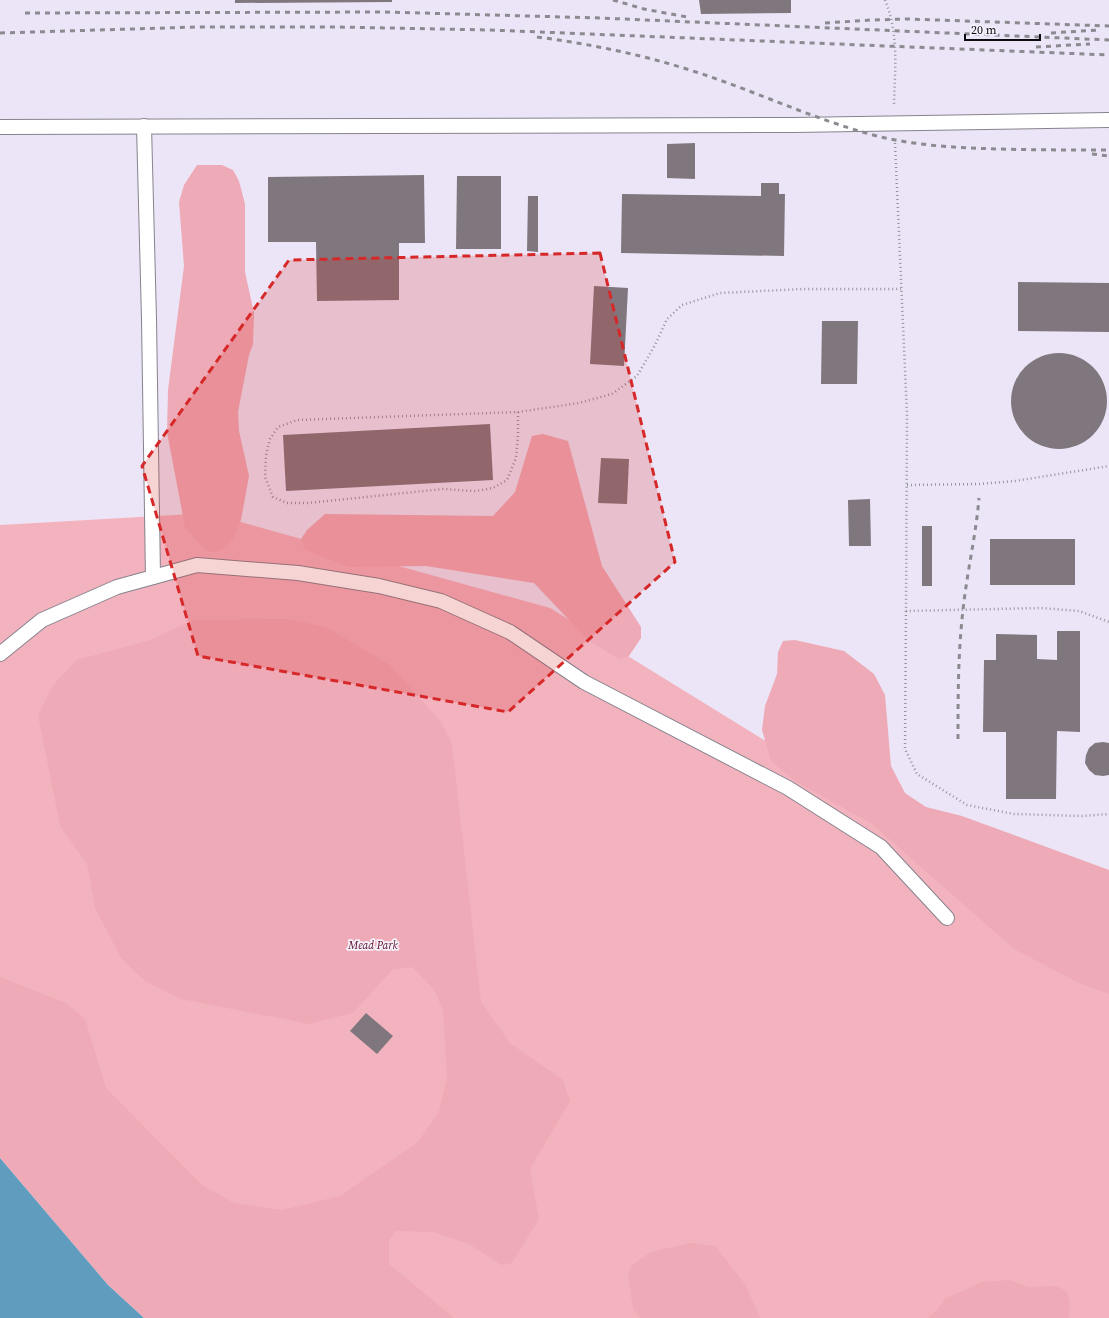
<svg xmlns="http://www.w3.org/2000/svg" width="1109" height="1318" font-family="'Source Serif 4',serif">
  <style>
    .built { fill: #ebe5f7 }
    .green { fill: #f2b3be }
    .forest { fill: #eeaab6 }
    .water { fill: #609cbe }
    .building { fill: #80777e }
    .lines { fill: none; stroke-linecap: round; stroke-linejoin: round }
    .lane-casing { stroke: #86838d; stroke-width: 16 }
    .path { stroke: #96949b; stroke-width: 2.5; stroke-dasharray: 1 3; stroke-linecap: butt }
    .lane { stroke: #fff; stroke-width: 14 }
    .rail { stroke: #8c8a91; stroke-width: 3; stroke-dasharray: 5 5; stroke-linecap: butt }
    .marked { fill: #d62828; fill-opacity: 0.2; stroke: #d62828; stroke-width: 3; stroke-dasharray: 8 5; stroke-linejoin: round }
    .labels { text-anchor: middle; stroke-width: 3.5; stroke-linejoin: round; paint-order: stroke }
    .park-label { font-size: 11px; font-style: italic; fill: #5c0e28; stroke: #f5f2fc }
  </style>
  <rect width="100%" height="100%" fill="#f5f2fc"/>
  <polygon class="built" points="0,0 1109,0 1109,953 208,513 0,525"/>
  <polygon class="green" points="208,513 550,608 1109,953 1109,1318 195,1318 0,1129 0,525"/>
  <g class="forest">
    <polygon points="197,165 222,165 233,170 239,181 245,204 245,272 254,313 253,344 249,355 238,412 239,431 249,476 241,520 234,537 227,546 217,552 206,551 185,527 167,432 168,390 184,266 179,202 184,185"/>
    <polygon points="543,434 568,441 602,566 641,627 641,638 629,656 619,659 589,641 534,583 426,566 349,567 305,550 301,539 307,530 325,514 493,516 515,492 532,436"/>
    <polygon points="287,619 326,627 390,665 441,722 452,744 481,1002 510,1043 563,1080 570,1101 530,1169 539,1219 512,1263 501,1265 469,1244 434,1232 396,1231 389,1240 389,1264 454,1318 144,1318 108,1285 0,1158 0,977 66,1003 85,1019 106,1088 202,1185 234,1203 282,1210 340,1196 418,1142 439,1111 447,1079 443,1011 435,991 412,967 392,970 353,1013 309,1024 181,999 145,981 121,958 95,908 87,864 60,826 38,715 54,684 77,660 150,640 193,620"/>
    <polygon points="795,640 844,651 874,674 885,695 891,766 905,793 926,807 962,816 1109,870 1109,994 1079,983 1014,949 872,824 795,781 771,761 762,730 765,706 777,674 778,652 783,641"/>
    <polygon points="691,1243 715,1246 745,1284 760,1318 640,1318 633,1309 628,1275 632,1265 651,1252"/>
    <polygon points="1010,1280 1028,1287 1057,1286 1067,1292 1070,1304 1069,1318 928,1318 937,1310 945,1299 982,1282"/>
  </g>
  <polygon class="water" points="0,1158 108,1285 144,1318 0,1318"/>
  <g class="building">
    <polygon points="235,0 392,0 392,2 235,3"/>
    <polygon points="699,0 791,0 791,13 701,14"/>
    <polygon points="695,143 695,179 667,178 667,144"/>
    <polygon points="424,175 425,243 399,243 399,300 317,301 316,242 268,242 268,177"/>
    <polygon points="457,176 501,176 501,249 456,249"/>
    <polygon points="761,183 779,183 779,194 785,194 784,256 621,253 622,194 761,196"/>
    <polygon points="528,196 538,196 538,252 527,251"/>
    <polygon points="1018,282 1109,283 1109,332 1018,331"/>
    <polygon points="594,286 628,288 624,366 590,364"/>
    <polygon points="822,321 858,321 857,384 821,384"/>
    <circle cx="1059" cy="401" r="48"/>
    <polygon points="490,424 493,480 286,491 283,435"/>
    <polygon points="601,458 629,459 627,504 598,503"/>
    <polygon points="870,499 871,546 849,546 848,500"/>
    <rect x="922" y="526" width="10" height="60"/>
    <rect x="990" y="539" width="85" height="46"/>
    <polygon points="1057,631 1080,631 1080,732 1057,731 1056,799 1006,799 1006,732 983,732 984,660 996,660 996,634 1037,635 1037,659 1057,660"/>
    <polygon points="1103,742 1109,743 1109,775 1103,776 1095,775 1089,770 1085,763 1086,755 1089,748 1095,743"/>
    <polygon points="366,1013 393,1036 377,1054 350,1031"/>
  </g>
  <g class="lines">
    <defs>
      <g id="lane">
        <polyline points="144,126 149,319 153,577"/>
        <polyline points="0,127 793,125 1109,120"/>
        <polyline points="0,654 42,620 117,587 197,565 298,573 379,586 441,601 510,632 584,682 788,788 881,847 947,918"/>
      </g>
    </defs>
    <use href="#lane" class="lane-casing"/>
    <g class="path">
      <path d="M885,0C899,34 895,68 894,104"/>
      <polyline points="895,143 907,415 906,611 1041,608 1079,611 1109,622"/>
      <polyline points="518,412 518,435 516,458 507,480 493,488 476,491 443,489 308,503 287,503 273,497 265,477 266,455 270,439 278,427 297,420 518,412 579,403 612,394 637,376 655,345 667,319 682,305 720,293 803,289 901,289"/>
      <polyline points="907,485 979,484 1015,481 1109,466"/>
      <polyline points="906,611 905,749 917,774 967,805 1014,814 1082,816 1109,814"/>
    </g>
    <use href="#lane" class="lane"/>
    <g class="rail">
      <polyline points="613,0 644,9 687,17"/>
      <polyline points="25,13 385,12 600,18 1109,40"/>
      <polyline points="825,23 871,20 909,19 1109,26"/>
      <polyline points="0,33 197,27 338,27 490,30 1109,55"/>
      <polyline points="1051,33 1098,30"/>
      <path d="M537,37C591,44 644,55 696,72C758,92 817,121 881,137C920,146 960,148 1000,149C1037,150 1073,150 1109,150"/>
      <polyline points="1036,47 1090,44"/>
      <polyline points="1092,154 1109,156"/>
      <path d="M958,739C958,696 958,653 963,610C967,572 976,535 979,498"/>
    </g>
  </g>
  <path class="marked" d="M600,253L675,562L508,712L198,656L142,466L289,260Z"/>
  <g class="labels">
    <g class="park-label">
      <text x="373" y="949">Mead Park</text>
    </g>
  </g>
  <path d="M965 34v6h75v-6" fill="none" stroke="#0c0b0e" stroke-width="2"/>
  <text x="971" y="34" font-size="12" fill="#0c0b0e" stroke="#f5f2fc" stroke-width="3" paint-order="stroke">20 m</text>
</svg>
